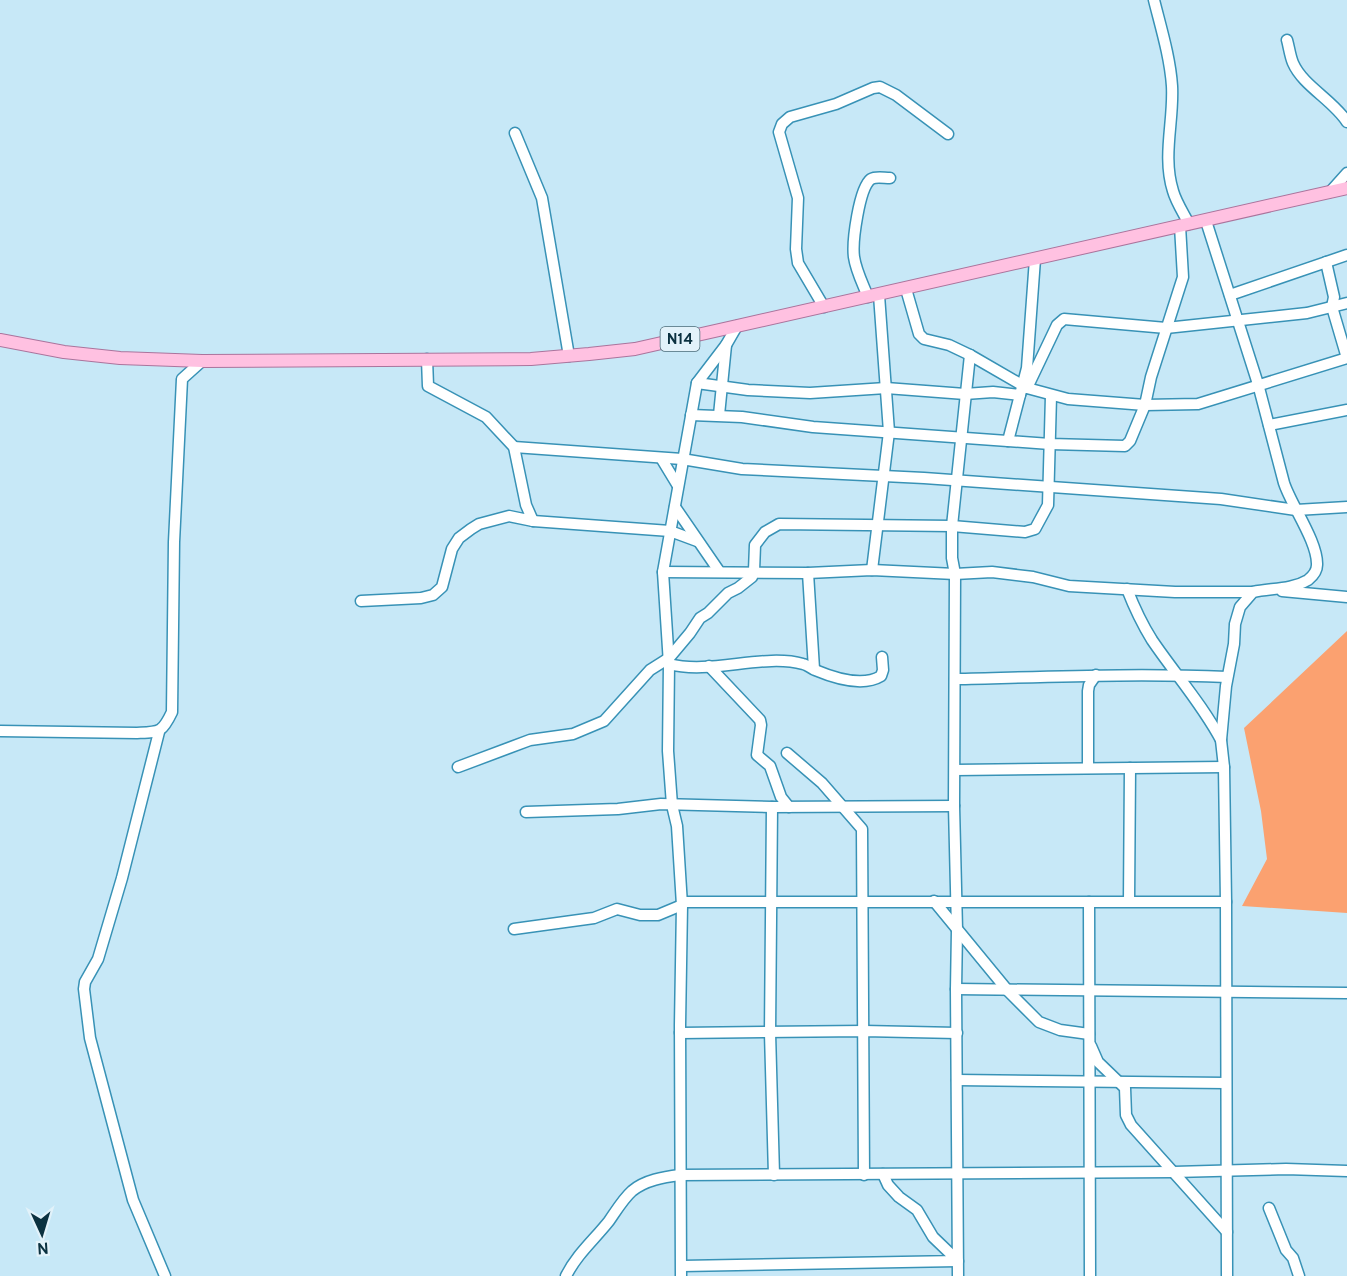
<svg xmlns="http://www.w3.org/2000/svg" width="1347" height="1276" font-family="Overpass,sans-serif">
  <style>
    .green { fill: #fba170 }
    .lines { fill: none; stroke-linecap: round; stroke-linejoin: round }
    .minor-casing { stroke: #3892b6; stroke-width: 13 }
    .major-casing { stroke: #aa749c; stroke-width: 14 }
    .minor { stroke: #fff; stroke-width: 10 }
    .major { stroke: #ffc1e1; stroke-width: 12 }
    .labels { text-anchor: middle; stroke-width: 4.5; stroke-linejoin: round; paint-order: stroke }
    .shield { fill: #e2f2fa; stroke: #4c6b78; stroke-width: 1.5 }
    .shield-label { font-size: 15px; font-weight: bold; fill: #0b3140 }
  </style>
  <rect width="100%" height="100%" fill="#c7e8f7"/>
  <polygon class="green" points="1347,631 1347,913 1242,906 1267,859 1261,811 1244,728"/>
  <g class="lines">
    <defs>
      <g id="minor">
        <path d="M1154,0C1161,28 1170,57 1172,86C1174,121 1162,156 1173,191C1176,202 1184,214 1189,224"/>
        <path d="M1287,40C1289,47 1290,56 1293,63C1303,86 1333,100 1347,122"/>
        <polyline points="515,133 542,198 569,356"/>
        <polyline points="1330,192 1347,173"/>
        <path d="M1206,221L1258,384L1284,483C1291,505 1318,542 1317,565C1317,571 1313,576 1308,580C1291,590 1271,588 1253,592L1240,607L1235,624L1234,644L1226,686L1221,740L1224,767L1226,902L1227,1276"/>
        <polyline points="1326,262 1334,297 1332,307 1347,358"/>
        <polyline points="906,289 919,334 924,339 949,345 970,355 1027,388 1068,399 1145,405 1198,404 1347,358"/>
        <polyline points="1230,295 1347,255"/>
        <path d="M868,297C863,284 856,271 854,257C852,242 859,188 871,179C876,176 884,178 890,178"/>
        <polyline points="824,307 798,263 796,249 798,198 779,132 782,124 790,117 836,104 873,88 880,87 896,95 948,134"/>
        <polyline points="697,383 748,390 810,393 886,388 965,394 993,392 1020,395"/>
        <polyline points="1027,388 1057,325 1064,319 1166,328 1307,313 1347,303"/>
        <polyline points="691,415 742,417 813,427 1050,444 1125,446 1130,441 1145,405 1151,377 1183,277 1180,226"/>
        <polyline points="719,415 726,345"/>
        <polyline points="1269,425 1347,410"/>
        <polyline points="1008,441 1027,368 1035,259"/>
        <polyline points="514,447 682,459 742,469 924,478 1221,499 1296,510 1347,507"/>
        <polyline points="661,458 678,486"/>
        <polyline points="675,507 719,571"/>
        <polyline points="533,521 670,531 697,541"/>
        <polyline points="872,570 889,432 879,295"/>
        <polyline points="663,572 808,573 872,570 955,574 992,572 1033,577 1069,586 1175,592 1253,592"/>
        <polyline points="808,573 814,669"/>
        <path d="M1127,589C1134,607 1142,624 1152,640C1175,674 1202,704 1221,740"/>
        <polyline points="1282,591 1347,597"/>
        <polyline points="361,601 421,598 433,595 442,587 452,549 459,538 471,529 479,524 509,516 533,521 526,505 514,447 486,417 428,386 427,359"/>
        <path d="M669,664C710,675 764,653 803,664C807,665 811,668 815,670C834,678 863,687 881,676L883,670L882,657"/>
        <polyline points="709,666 760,720 761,725 757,755 770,766 781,797 789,807"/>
        <path d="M955,679C1046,677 1136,673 1227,677"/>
        <path d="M0,731L137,733C160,732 162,733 172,712L174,542L182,379L202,361"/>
        <polyline points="159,732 122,878 98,959 85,982 84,989 90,1038 133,1200 165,1276"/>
        <polyline points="787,753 822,783 862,829 864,1175"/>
        <polyline points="458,767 530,740 573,734 604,721 650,670 669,658 690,633 700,618 708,613 728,593 738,588 752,577 754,571 755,545 765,532 779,524 952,526 1025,532 1035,529 1048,505 1051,396"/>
        <polyline points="1088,768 1088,691 1089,685 1096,675"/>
        <polyline points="955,770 1224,767"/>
        <polyline points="772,807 770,1033 774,1175"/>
        <polyline points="526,812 618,809 661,804 772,807 954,806"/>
        <polyline points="934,901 1008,991 1039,1022 1060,1030 1089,1034"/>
        <polyline points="1129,901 1130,768"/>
        <polyline points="682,902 1226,902"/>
        <polyline points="1089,902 1090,1276"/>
        <polyline points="514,929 594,918 617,909 640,915 658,915 682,905"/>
        <polyline points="956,989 1347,993"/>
        <polyline points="680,1033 864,1031 957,1033"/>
        <polyline points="1091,1046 1098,1062 1125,1088 1126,1115 1131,1125 1227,1232"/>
        <polyline points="957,1080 1226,1083"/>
        <polyline points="1269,1208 1286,1250 1293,1258 1299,1276"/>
        <polyline points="682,1266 958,1261 933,1237 917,1210 899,1197 888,1185 883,1174"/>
        <path d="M566,1276C577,1254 594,1240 609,1221C616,1211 623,1199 632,1191C645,1180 664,1177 680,1175L1174,1172L1286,1169L1347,1171"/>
        <polyline points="681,1276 680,1025 682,905 677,826 672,805 668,751 669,664 663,572 697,383 726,345 737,326"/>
        <polyline points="958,1276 956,989 957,930 954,806 955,574 952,558 952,526 970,355"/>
      </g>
      <polyline id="major" points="0,340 64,352 120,358 202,361 531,359 589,354 635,349 737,326 1347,188"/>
    </defs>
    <use href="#minor" class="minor-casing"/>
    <use href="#major" class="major-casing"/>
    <use href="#minor" class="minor"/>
    <use href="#major" class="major"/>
  </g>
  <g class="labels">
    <rect class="shield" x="660.5" y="327" width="39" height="24" rx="4.5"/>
    <g class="shield-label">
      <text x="680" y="344">N14</text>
    </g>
  </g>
  <g transform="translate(42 1234) rotate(176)" stroke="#e2f2fa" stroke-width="4.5" paint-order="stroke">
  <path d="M0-4.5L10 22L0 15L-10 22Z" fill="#0b3140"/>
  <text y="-9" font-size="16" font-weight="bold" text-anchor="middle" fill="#0b3140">N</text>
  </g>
</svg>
